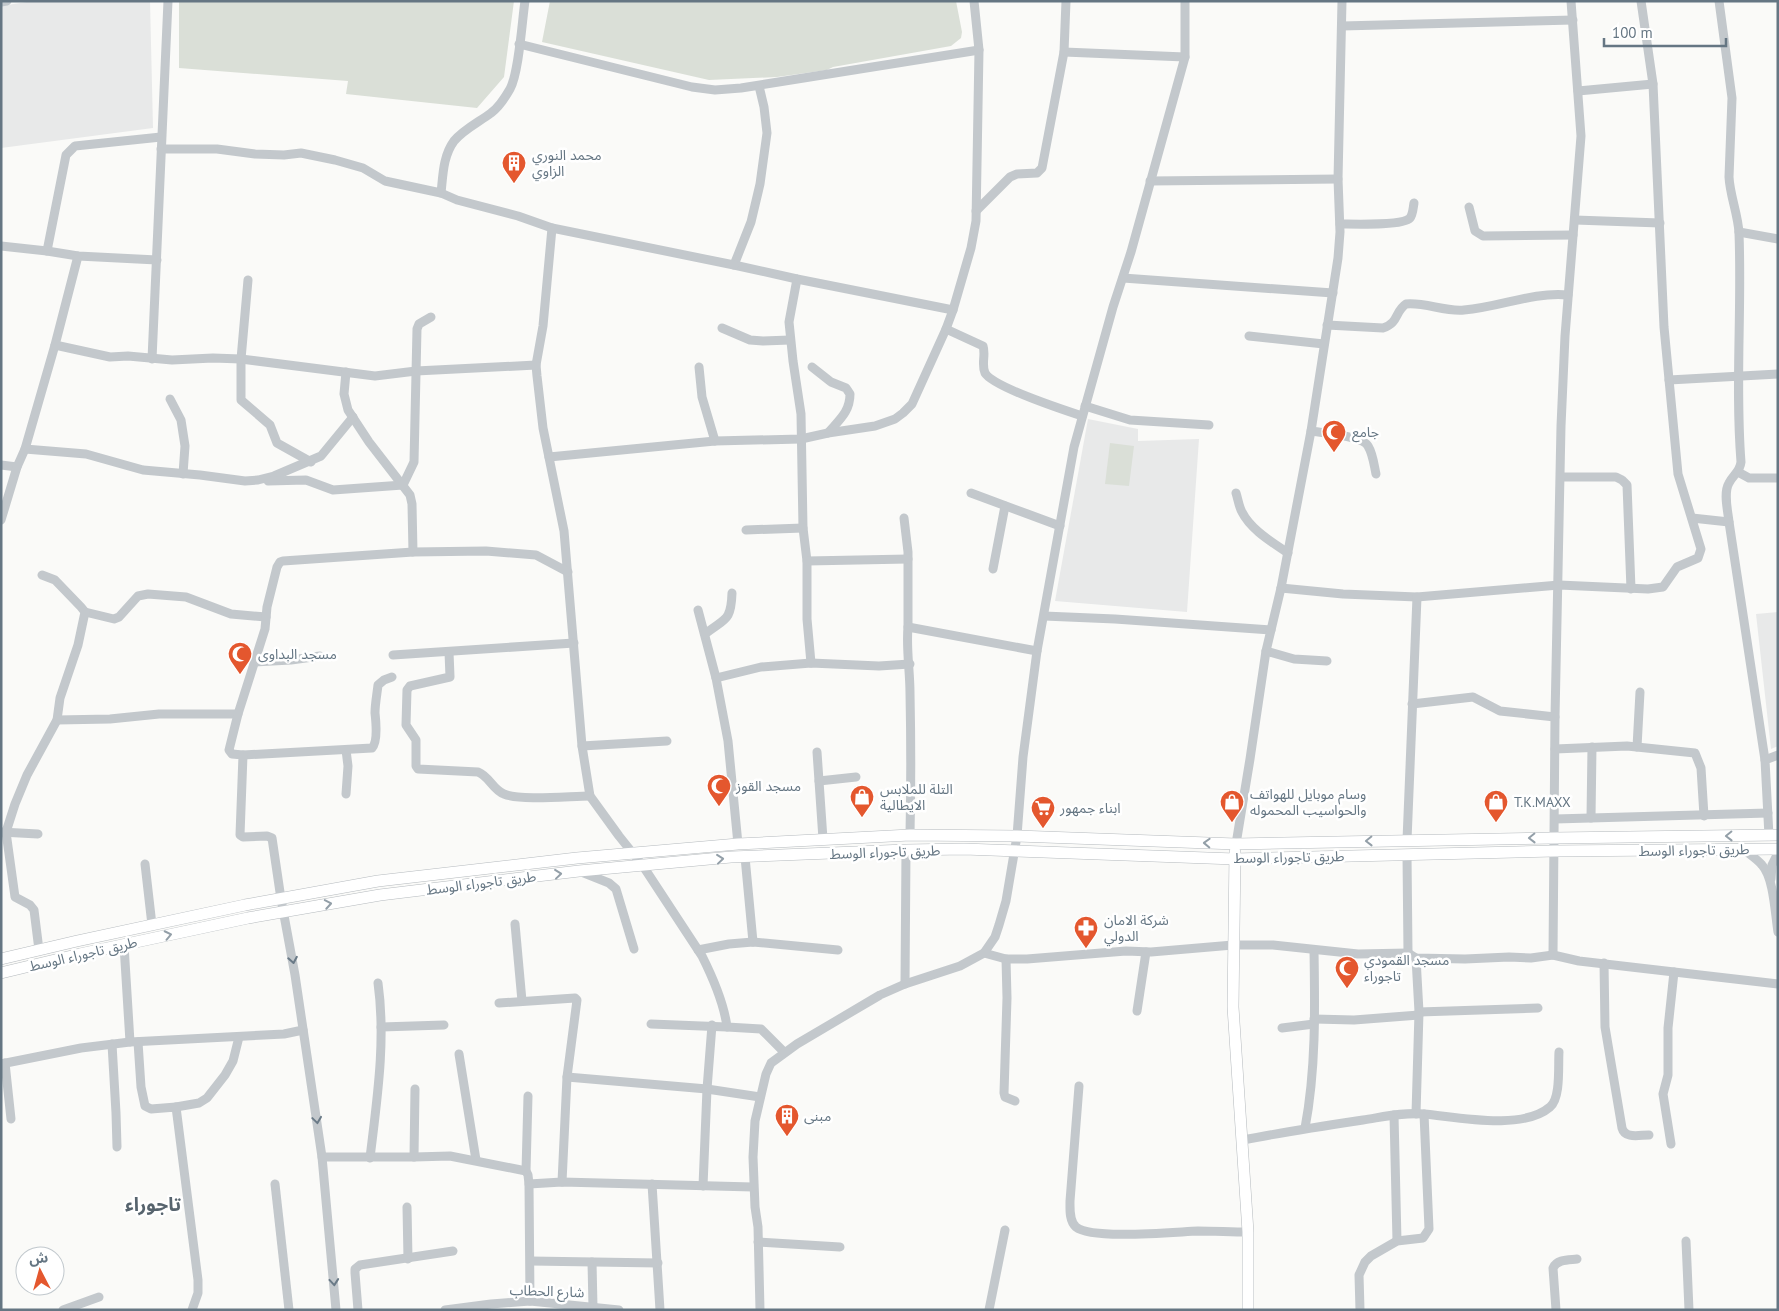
<svg xmlns="http://www.w3.org/2000/svg" width="1779" height="1311" font-family="'PT Sans','Noto Sans Arabic',sans-serif">
  <style>
    .built { fill: #e8e9e9 }
    .green { fill: #dadfd7 }
    .lines { fill: none; stroke-linecap: round; stroke-linejoin: round }
    .major-casing { stroke: #b5babe; stroke-width: 12 }
    .minor { stroke: #c3c8cc; stroke-width: 9 }
    .major { stroke: #fff; stroke-width: 11 }
    .oneway { stroke: #939fa8 }
    .oneway2 { stroke: #6a7a87 }
    .labels { text-anchor: middle; stroke-width: 5; stroke-linejoin: round; paint-order: stroke }
    .poi-label { font-size: 14px; fill: #657683; stroke: #fff; text-anchor: start }
    .street-label { font-size: 14px; fill: #657683; stroke: #fff }
    .district-label { font-size: 19px; font-weight: bold; fill: #57646e; stroke: #fff }
  </style>
  <rect width="100%" height="100%" fill="#fafaf8"/>
  <g class="built">
    <polygon points="33,1 150,1 153,128 1,148 1,6"/>
    <polygon points="1088,419 1138,429 1138,441 1199,439 1187,612 1055,601"/>
    <polygon points="1778,612 1778,746 1771,749 1756,614"/>
  </g>
  <g class="green">
    <polygon points="179,1 514,1 504,77 477,108 346,94 348,81 179,68"/>
    <polygon points="550,1 956,1 962,32 961,38 951,46 833,67 827,70 777,77 709,80 542,42"/>
    <polygon points="1110,443 1134,446 1129,486 1105,484"/>
  </g>
  <g class="lines">
    <defs>
      <g id="major">
        <polyline points="1235,852 1233,1007 1248,1232 1248,1310"/>
        <polyline points="1,959 77,941 245,905 378,881 577,858 738,844 910,835 1017,836 1236,844 1554,838 1778,835"/>
        <polyline points="1,973 80,954 248,918 380,895 579,871 731,857 906,850 964,849 1235,859 1554,851 1778,849"/>
      </g>
    </defs>
    <use href="#major" class="major-casing"/>
    <g class="minor">
      <path d="M1719,1L1732,98L1729,177C1730,196 1738,214 1739,233C1742,310 1735,386 1741,462C1740,472 1733,475 1729,483C1723,493 1728,511 1729,522L1765,760"/>
      <polyline points="1,2 7,1"/>
      <polyline points="1342,26 1573,20"/>
      <polyline points="519,44 692,87 715,90 741,88 979,50"/>
      <polyline points="1064,52 1185,57"/>
      <polyline points="759,86 764,107 767,133 760,184 751,222 734,265 797,279 953,310"/>
      <polyline points="1578,91 1653,84"/>
      <polyline points="161,149 217,149 255,154 284,155 301,153 335,160 363,168 385,181 441,193 457,200 518,216 552,228 734,265"/>
      <polyline points="1150,181 1338,179"/>
      <path d="M441,193C443,175 443,156 454,141C464,129 479,122 491,113C498,108 506,96 510,89C519,73 522,21 525,1"/>
      <polyline points="1469,207 1475,231 1483,236 1573,235"/>
      <polyline points="976,211 1010,177 1017,174 1037,173 1042,168 1064,52 1066,1"/>
      <polyline points="1575,220 1660,223"/>
      <path d="M1340,224C1352,224 1403,226 1410,218C1413,214 1413,208 1414,203"/>
      <path d="M552,228L543,326L536,365L537,376L543,428L564,531L582,746L590,796L619,836L643,866L702,956C713,978 724,1003 727,1027L761,1029L784,1052"/>
      <polyline points="1739,232 1778,239"/>
      <polyline points="1,246 47,251 78,256 157,260"/>
      <polyline points="47,251 66,155 75,146 161,137"/>
      <polyline points="1123,278 1333,293"/>
      <polyline points="797,279 789,322 793,361 801,414 803,528 807,561 807,619 811,663"/>
      <polyline points="248,280 241,359 241,400 270,425 277,443 311,462"/>
      <path d="M1327,325L1383,328C1399,323 1395,311 1406,304C1425,302 1445,312 1464,310C1502,307 1530,292 1568,295"/>
      <polyline points="722,328 750,340 763,341 790,340"/>
      <path d="M946,329L983,346C986,355 981,364 985,373C993,387 1064,410 1082,416"/>
      <polyline points="1249,336 1324,344"/>
      <polyline points="55,345 110,357 128,356 172,360 213,358 241,359 375,376 416,371 536,365"/>
      <polyline points="152,359 168,1"/>
      <polyline points="699,367 702,397 715,441"/>
      <path d="M812,367L831,382L846,388L850,394C850,412 839,420 828,433"/>
      <polyline points="346,372 344,394 348,410 369,442 410,495 412,504 413,552"/>
      <polyline points="1669,380 1778,374"/>
      <polyline points="170,399 181,420 185,446 183,474"/>
      <polyline points="1085,406 1130,420 1209,425"/>
      <path d="M1311,431C1323,433 1363,436 1368,446C1373,454 1374,465 1376,474"/>
      <polyline points="25,449 86,454 143,470 200,475 245,481 258,480 274,476 321,456 353,417"/>
      <polyline points="549,457 715,441 801,439 828,433 875,426 895,419 903,413 912,404 946,329 953,310 971,248 976,221 979,50 974,1"/>
      <polyline points="1,465 17,467"/>
      <polyline points="1738,472 1749,478 1778,478"/>
      <polyline points="1561,477 1616,477 1622,480 1627,485 1631,589"/>
      <polyline points="268,481 306,480 333,490 403,485 414,462 417,329 419,324 431,317"/>
      <polyline points="971,493 1060,526"/>
      <path d="M1236,493C1238,499 1239,507 1242,512C1251,530 1272,542 1288,553"/>
      <polyline points="904,518 908,552 908,627"/>
      <polyline points="1692,518 1729,522"/>
      <polyline points="1,520 17,467 25,449 55,345 78,256"/>
      <polyline points="746,530 803,528"/>
      <polyline points="807,561 908,559"/>
      <polyline points="993,569 1005,506"/>
      <polyline points="1281,588 1343,594 1417,597 1559,585 1648,589 1663,587 1677,567 1698,558 1701,549 1678,474 1664,327 1653,84 1641,1"/>
      <polyline points="698,610 716,678 728,741 738,844"/>
      <polyline points="85,612 114,619 119,617 138,596 148,594 186,597 231,614 266,617"/>
      <polyline points="1044,616 1115,619 1271,630"/>
      <path d="M705,634C725,618 731,622 732,593"/>
      <polyline points="1266,651 1294,659 1327,661"/>
      <path d="M449,652L450,677L410,686L407,690L406,725L416,740V766L418,769L478,772C489,776 493,790 504,794C521,801 570,796 590,796"/>
      <polyline points="393,655 574,643"/>
      <polyline points="254,662 291,660 320,656"/>
      <polyline points="716,678 761,667 811,663 879,666 910,664"/>
      <polyline points="1412,704 1473,697 1500,711 1555,717"/>
      <polyline points="57,720 110,719 159,714 238,714"/>
      <polyline points="582,746 667,741"/>
      <polyline points="1637,747 1640,692"/>
      <polyline points="1555,749 1627,746 1695,753 1701,768 1704,816"/>
      <polyline points="346,750 348,766 346,794"/>
      <polyline points="817,752 823,839"/>
      <path d="M243,755L372,748C378,742 376,722 375,713C375,704 377,694 378,685L384,680L392,677"/>
      <polyline points="819,781 856,777"/>
      <polyline points="1591,818 1592,747"/>
      <polyline points="1555,819 1768,813"/>
      <polyline points="1,832 38,834"/>
      <path d="M910,835C911,788 911,740 910,693C910,671 906,649 908,627L1037,651"/>
      <polyline points="1769,836 1765,760 1778,755"/>
      <polyline points="1407,840 1417,597"/>
      <polyline points="1236,844 1250,759 1266,651 1281,588 1311,431 1338,258 1340,232 1338,179 1342,1"/>
      <path d="M1743,849C1749,854 1757,859 1762,865C1774,878 1775,914 1778,932"/>
      <polyline points="1407,855 1408,953"/>
      <polyline points="745,857 753,942"/>
      <polyline points="145,864 152,925"/>
      <polyline points="579,871 609,883 616,889 634,949"/>
      <polyline points="1771,879 1772,865 1778,853"/>
      <polyline points="515,924 522,1001"/>
      <polyline points="124,945 130,1042"/>
      <polyline points="39,950 34,910 30,905 15,897 6,832 15,804 27,775 57,720 60,698 78,645 85,612 81,607 55,580 42,575"/>
      <polyline points="698,950 729,944 753,942 838,950"/>
      <polyline points="984,953 1006,959 1027,959 1126,951 1151,952 1233,945 1273,945 1358,954 1408,953 1416,958 1465,959 1509,957 1531,958 1553,955 1579,961 1778,984"/>
      <polyline points="1553,955 1555,717 1561,426 1565,336 1581,136 1571,1"/>
      <polyline points="1416,958 1419,1012 1416,1114"/>
      <polyline points="1006,959 1007,998 1004,1093 1005,1097 1015,1101"/>
      <path d="M1604,963L1605,1027L1622,1128C1625,1139 1639,1135 1649,1135"/>
      <polyline points="905,984 906,850"/>
      <polyline points="499,1003 575,998 577,1000 567,1077 562,1182"/>
      <polyline points="1137,1011 1146,952"/>
      <polyline points="1419,1012 1538,1008"/>
      <polyline points="1314,1019 1354,1020 1419,1015"/>
      <polyline points="651,1024 727,1027"/>
      <polyline points="381,1027 444,1025"/>
      <polyline points="1282,1028 1314,1024"/>
      <polyline points="138,1042 141,1087 145,1106 151,1109 176,1107 198,1280 198,1293 192,1310"/>
      <polyline points="112,1044 116,1113 117,1147"/>
      <polyline points="459,1054 476,1160"/>
      <polyline points="5,1063 11,1119"/>
      <polyline points="1,1064 81,1048 130,1042 284,1034 303,1030"/>
      <polyline points="567,1077 707,1089 760,1097"/>
      <path d="M1079,1086L1070,1201C1070,1209 1069,1221 1076,1227C1092,1240 1174,1232 1198,1231C1215,1231 1231,1232 1248,1232"/>
      <polyline points="528,1096 526,1171 528,1175 529,1184 530,1301"/>
      <polyline points="176,1107 199,1103 207,1098 225,1075 233,1061 239,1037"/>
      <polyline points="1394,1115 1397,1241"/>
      <path d="M1305,1128C1316,1070 1315,1009 1314,950"/>
      <path d="M1243,1140C1283,1132 1323,1126 1363,1120C1383,1117 1404,1112 1424,1114C1457,1117 1522,1131 1550,1107C1561,1098 1558,1066 1559,1052"/>
      <polyline points="1671,1144 1663,1094 1668,1075 1668,1028 1674,972"/>
      <polyline points="322,1157 414,1157 450,1156 526,1171"/>
      <polyline points="414,1157 415,1089"/>
      <path d="M370,1158C377,1099 386,1041 378,983"/>
      <polyline points="275,1184 289,1310"/>
      <polyline points="529,1184 562,1182 753,1187"/>
      <polyline points="652,1184 660,1310"/>
      <polyline points="703,1186 707,1089 712,1025"/>
      <polyline points="407,1207 408,1259"/>
      <polyline points="1686,1241 1689,1310"/>
      <polyline points="758,1242 840,1247"/>
      <polyline points="531,1261 658,1263"/>
      <polyline points="592,1262 593,1307"/>
      <polyline points="63,1310 99,1297"/>
      <polyline points="336,1310 322,1157 295,975 281,899 272,838 267,836 243,837 240,835 243,755 232,754 229,750 238,714 265,629 267,607 277,567 280,562 283,561 413,552 486,551 536,555 568,572"/>
      <polyline points="358,1310 355,1273 355,1269 360,1265 453,1251"/>
      <polyline points="445,1310 491,1304 530,1301 619,1310"/>
      <polyline points="760,1310 758,1227 755,1207 753,1157 755,1121 766,1074 771,1063 797,1044 880,995 905,984 960,966 984,953 995,937 999,925 1006,901 1017,836 1023,757 1037,651 1074,447 1113,307 1131,252 1185,57 1185,1"/>
      <polyline points="989,1310 1005,1230"/>
      <polyline points="1360,1310 1359,1275 1365,1262 1371,1256 1397,1241 1423,1238 1429,1229 1424,1114"/>
      <path d="M1556,1310L1553,1268C1557,1259 1569,1260 1577,1259"/>
    </g>
    <use href="#major" class="major"/>
  </g>
  <defs><path id="oneway-chevron" d="M-2-3.5L2.5 0L-2 3.5" fill="none" stroke-width="1.6" stroke-linecap="round" stroke-linejoin="round" transform="scale(1.25)"/></defs>
  <g class="oneway">
    <use href="#oneway-chevron" transform="translate(1729 836) rotate(179)"/>
    <use href="#oneway-chevron" transform="translate(1532 838) rotate(179)"/>
    <use href="#oneway-chevron" transform="translate(1369 841) rotate(179)"/>
    <use href="#oneway-chevron" transform="translate(1207 843) rotate(-178)"/>
    <use href="#oneway-chevron" transform="translate(720 859) rotate(-6)"/>
    <use href="#oneway-chevron" transform="translate(558 874) rotate(-6)"/>
    <use href="#oneway-chevron" transform="translate(328 904) rotate(-10)"/>
    <use href="#oneway-chevron" transform="translate(168 935) rotate(-12)"/>
  </g>
  <g class="oneway2">
    <use href="#oneway-chevron" transform="translate(293 960) rotate(80)"/>
    <use href="#oneway-chevron" transform="translate(317 1120) rotate(82)"/>
    <use href="#oneway-chevron" transform="translate(334 1282) rotate(85)"/>
  </g>
  <defs>
    <symbol id="building-pin" viewBox="-11 -11 22 30"><path d="M0 17L-7.5 6A9.5 9.5 0 1 1 7.5 6Z" fill="#e4572e" stroke="#fff"/><path d="M-4-6H4V6H1V3H-1V6H-4ZM-2.5-4.3h1.7v1.8h-1.7ZM.8-4.3h1.7v1.8H.8ZM-2.5-1h1.7V.8h-1.7ZM.8-1h1.7V.8H.8Z" fill="#fff"/></symbol>
    <symbol id="mosque-pin" viewBox="-11 -11 22 30"><path d="M0 17L-7.5 6A9.5 9.5 0 1 1 7.5 6Z" fill="#e4572e" stroke="#fff"/><path d="M3.5-4.9A6 6 0 1 0 3.5 4.9A5 5 0 1 1 3.5-4.9Z" fill="#fff"/></symbol>
    <symbol id="shop-pin" viewBox="-11 -11 22 30"><path d="M0 17L-7.5 6A9.5 9.5 0 1 1 7.5 6Z" fill="#e4572e" stroke="#fff"/><path d="M-5-2.5h2.3a2.7 3.5 0 0 1 5.4 0H5L5.5 6h-11ZM-1.5-2.5h3a1.5 2.3 0 0 0-3 0Z" fill="#fff"/></symbol>
    <symbol id="supermarket-pin" viewBox="-11 -11 22 30"><path d="M0 17L-7.5 6A9.5 9.5 0 1 1 7.5 6Z" fill="#e4572e" stroke="#fff"/><path d="M-6-5.5h2.5l.6 2H6L4.5 2H-2.5L-4.4-4H-6ZM-1.5 3.2a1.3 1.3 0 1 0 .1 0ZM3 3.2a1.3 1.3 0 1 0 .1 0Z" fill="#fff"/></symbol>
    <symbol id="pharmacy-pin" viewBox="-11 -11 22 30"><path d="M0 17L-7.5 6A9.5 9.5 0 1 1 7.5 6Z" fill="#e4572e" stroke="#fff"/><path d="M-2-6h4v4h4v4h-4v4h-4v-4h-4v-4h4Z" fill="#fff"/></symbol>
  </defs>
  <g fill-rule="evenodd">
    <use href="#building-pin" x="500" y="149" width="28" height="38"/>
    <use href="#mosque-pin" x="1320" y="418" width="28" height="38"/>
    <use href="#mosque-pin" x="226" y="640" width="28" height="38"/>
    <use href="#mosque-pin" x="705" y="772" width="28" height="38"/>
    <use href="#shop-pin" x="848" y="783" width="28" height="38"/>
    <use href="#shop-pin" x="1218" y="788" width="28" height="38"/>
    <use href="#shop-pin" x="1482" y="788" width="28" height="38"/>
    <use href="#supermarket-pin" x="1029" y="794" width="28" height="38"/>
    <use href="#pharmacy-pin" x="1072" y="914" width="28" height="38"/>
    <use href="#mosque-pin" x="1333" y="954" width="28" height="38"/>
    <use href="#building-pin" x="773" y="1102" width="28" height="38"/>
  </g>
  <g class="labels">
    <g class="poi-label">
      <text x="532" y="160">محمد النوري<tspan x="532" dy="16">الزاوي</tspan></text>
      <text x="1352" y="437">جامع</text>
      <text x="258" y="659">مسجد البداوى</text>
      <text x="736" y="791">مسجد القوز</text>
      <text x="880" y="794">التلة للملابس<tspan x="880" dy="16">الايطالية</tspan></text>
      <text x="1250" y="799">وسام موبايل للهواتف<tspan x="1250" dy="16">والحواسيب المحموله</tspan></text>
      <text x="1514" y="807">T.K.MAXX</text>
      <text x="1060" y="813">ابناء جمهور</text>
      <text x="1104" y="925">شركة الامان<tspan x="1104" dy="16">الدولي</tspan></text>
      <text x="1364" y="965">مسجد القمودي<tspan x="1364" dy="16">تاجوراء</tspan></text>
      <text x="804" y="1121">مبنى</text>
    </g>
    <g class="street-label">
      <text transform="translate(1694 850) rotate(-1)" y="5">طريق تاجوراء الوسط</text>
      <text transform="translate(885 852) rotate(-2)" y="5">طريق تاجوراء الوسط</text>
      <text transform="translate(1289 857) rotate(-1)" y="5">طريق تاجوراء الوسط</text>
      <text transform="translate(481 883) rotate(-7)" y="5">طريق تاجوراء الوسط</text>
      <text transform="translate(83 954) rotate(-13)" y="5">طريق تاجوراء الوسط</text>
      <text transform="translate(547 1291) rotate(2)" y="5">شارع الحطاب</text>
    </g>
    <g class="district-label">
      <text x="153" y="1211">تاجوراء</text>
    </g>
  </g>
  <rect width="1779" height="1311" fill="none" stroke="#657683" stroke-width="5"/>
  <g transform="translate(40 1271) rotate(354)"><circle r="24" fill="#ffffff" stroke="#c1c8cd"/>
  <path d="M0-4L9 19L0 12L-9 19Z" fill="#e4572e"/>
  <text y="-8" font-size="14" font-weight="bold" text-anchor="middle" fill="#657683">ش</text>
  </g>
  <path d="M1604 38v8h122v-8" fill="none" stroke="#657683" stroke-width="2.5"/>
  <text x="1612" y="38" font-size="15" fill="#657683" stroke="#ffffff" stroke-width="4" paint-order="stroke">100 m</text>
</svg>
